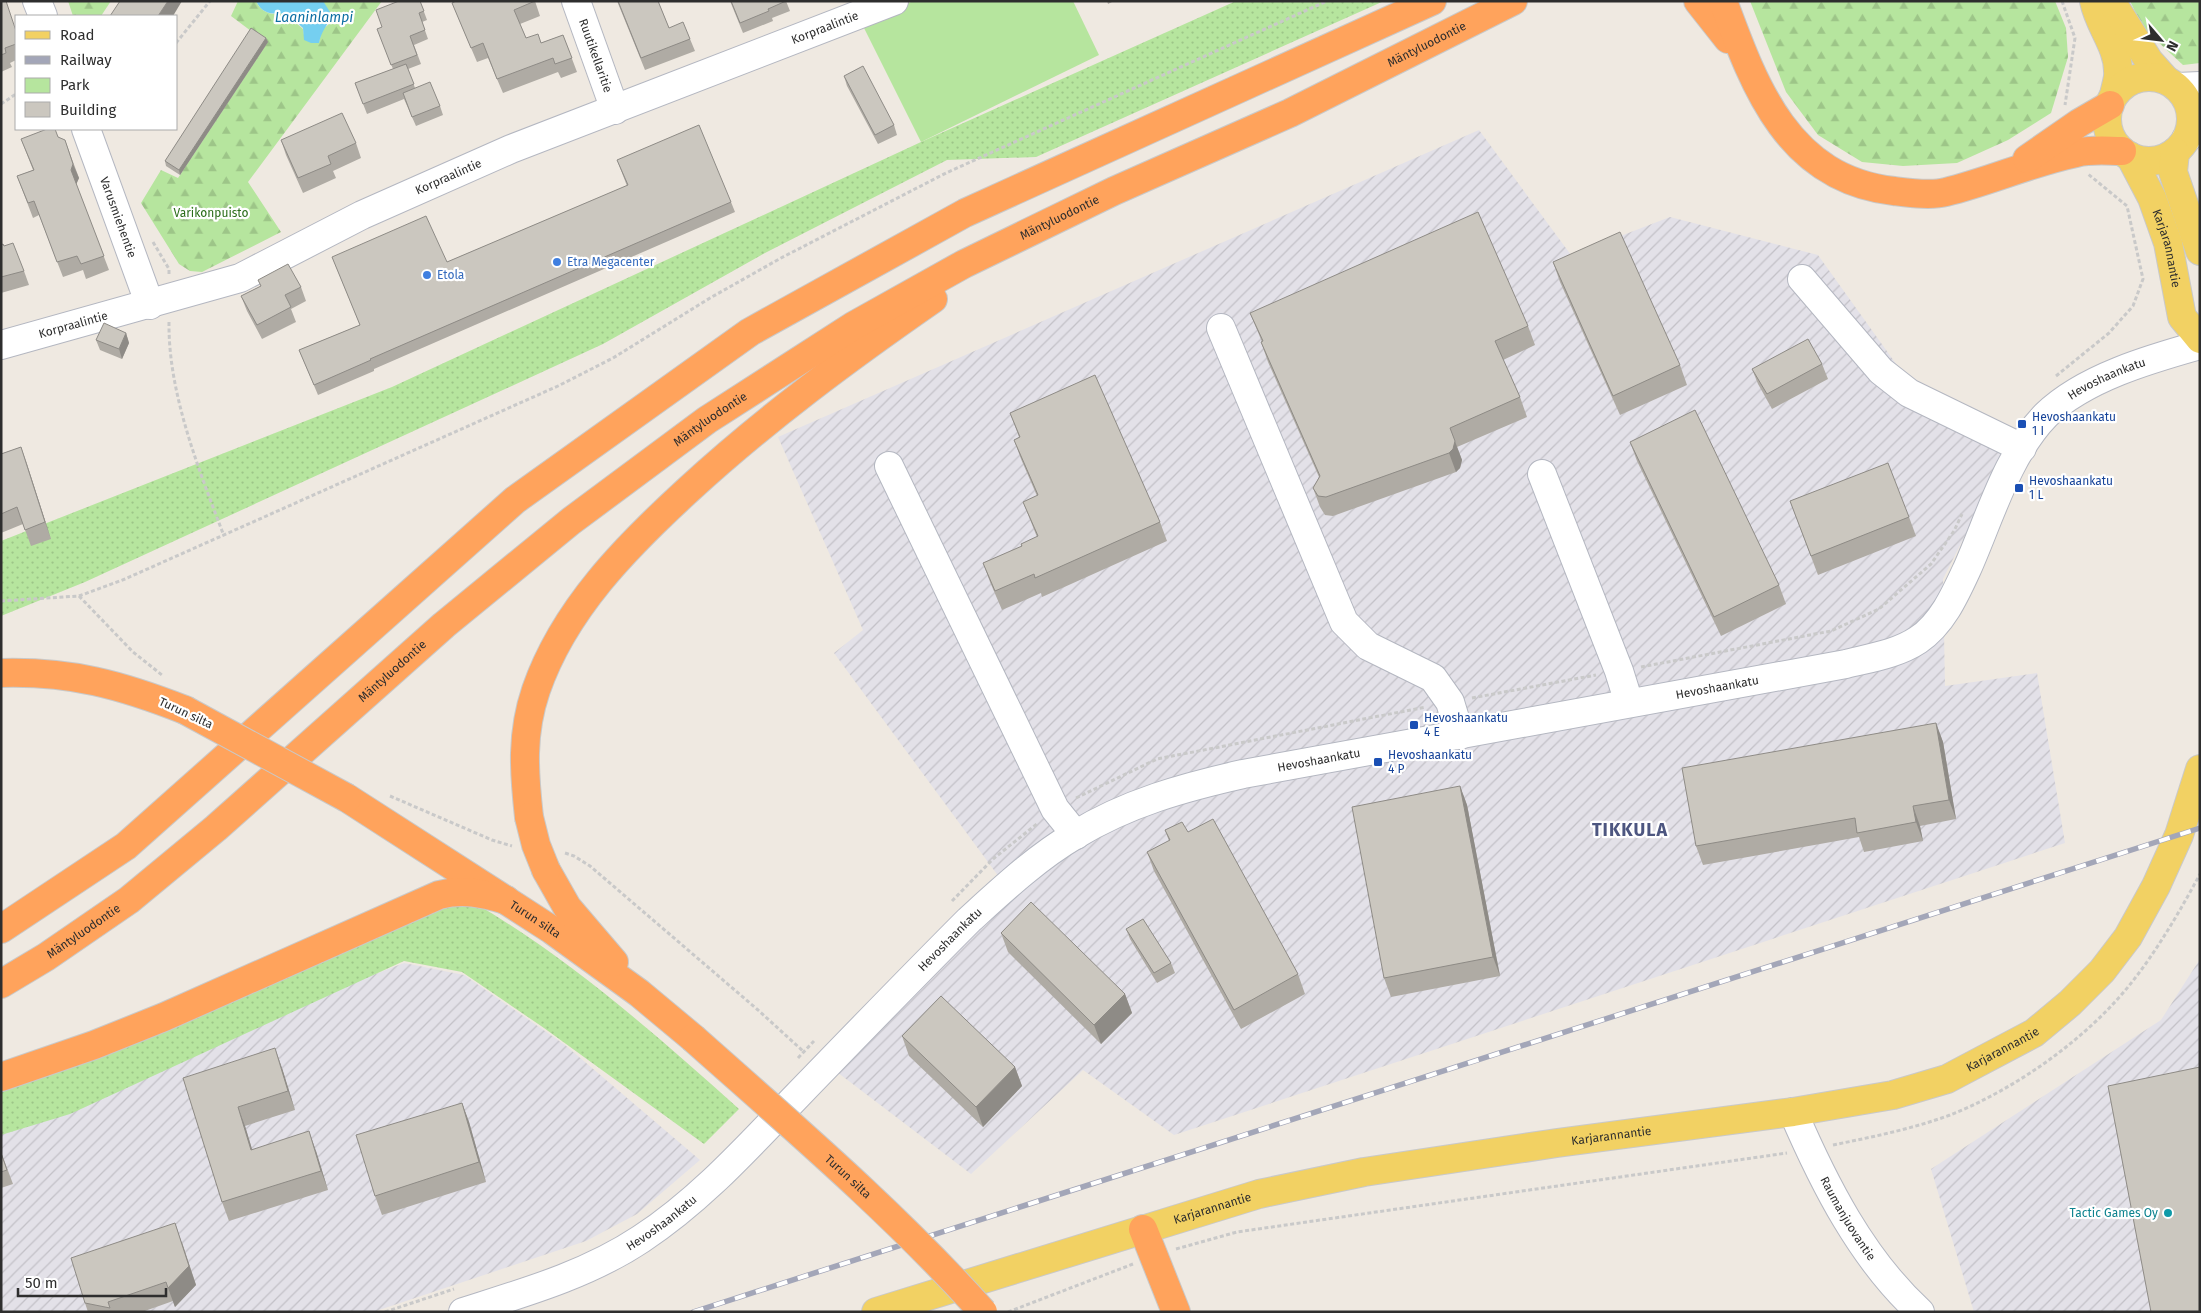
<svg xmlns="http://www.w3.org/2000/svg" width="2201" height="1313" font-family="'Fira Sans',sans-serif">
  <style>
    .industrial { fill: url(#industrial-furrows) }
    .grass { fill: url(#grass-dots) }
    .forest { fill: url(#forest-firs) }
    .park { fill: #b6e59e }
    .water { fill: #75cff0 }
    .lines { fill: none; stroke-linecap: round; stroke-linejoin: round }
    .minor-casing { stroke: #b4b7c1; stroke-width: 30 }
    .major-casing { stroke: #c9c9c9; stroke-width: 30 }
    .highway-casing { stroke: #c9c9c9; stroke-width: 30 }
    .path { stroke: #c9c9c9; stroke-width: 3; stroke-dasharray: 4 2.5; stroke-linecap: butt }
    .minor { stroke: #fff; stroke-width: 28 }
    .major { stroke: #f2d163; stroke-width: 28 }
    .highway { stroke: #ffa35c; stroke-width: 28 }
    .rail-casing { stroke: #a3a6b8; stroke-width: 5.5 }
    .rail { stroke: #fff; stroke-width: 4; stroke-dasharray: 11; stroke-linecap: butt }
    .highway-bridge-casing { stroke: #c9c9c9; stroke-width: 30; stroke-linecap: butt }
    .highway-bridge { stroke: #ffa35c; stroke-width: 28 }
    .wall { fill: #afaba4 }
    .shaded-wall { fill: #8e8b86 }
    .building { fill: #cbc7bf; stroke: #8e8b86 }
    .shop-dot { fill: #3f7fe0; stroke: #fff; stroke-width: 2 }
    .transit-dot { fill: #1a4fb4; stroke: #fff; stroke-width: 2 }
    .culture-dot { fill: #0f9aa8; stroke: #fff; stroke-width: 2 }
    .labels { text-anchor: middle; stroke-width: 4.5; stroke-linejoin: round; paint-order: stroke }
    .street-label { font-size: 12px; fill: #2e2e2e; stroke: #fff }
    .park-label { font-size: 12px; fill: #2c6e1b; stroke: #fff }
    .shop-label { font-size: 12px; fill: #366cbe; stroke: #fff; text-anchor: start }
    .transit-label { font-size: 12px; fill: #164399; stroke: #fff; text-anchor: start }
    .culture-label { font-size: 12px; fill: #0d838f; stroke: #fff; text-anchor: end }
    .water-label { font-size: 14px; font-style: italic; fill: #0d6fa3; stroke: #fff }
    .district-label { font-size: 18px; font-weight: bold; letter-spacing: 1px; fill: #4d5680; stroke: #fff }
  </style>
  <defs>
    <pattern id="industrial-furrows" width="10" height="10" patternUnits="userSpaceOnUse" patternTransform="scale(1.25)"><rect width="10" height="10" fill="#e3e1e8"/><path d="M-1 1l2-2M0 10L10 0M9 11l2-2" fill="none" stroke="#c3c1c7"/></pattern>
    <pattern id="grass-dots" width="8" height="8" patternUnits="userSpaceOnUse" patternTransform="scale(1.25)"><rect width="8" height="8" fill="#b6e59e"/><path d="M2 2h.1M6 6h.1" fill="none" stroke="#9dc588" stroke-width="1.8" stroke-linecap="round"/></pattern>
    <pattern id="forest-firs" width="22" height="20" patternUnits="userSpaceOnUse" patternTransform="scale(1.25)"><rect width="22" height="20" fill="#b6e59e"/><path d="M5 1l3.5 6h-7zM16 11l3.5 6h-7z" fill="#9dc588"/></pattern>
  </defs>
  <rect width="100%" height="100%" fill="#efe9e1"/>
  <g class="industrial">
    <polygon points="1479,130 1571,255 1670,217 1818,255 1904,375 2017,432 1943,579 1945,686 2037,673 2065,843 1174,1135 1083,1070 971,1174 833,1069 1013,896 834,653 863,630 778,437"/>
    <polygon points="2200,959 2200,1312 1974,1312 1931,1169 2161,1020"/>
    <polygon points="404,963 464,975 565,1045 700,1160 637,1214 586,1241 373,1312 1,1312 1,1118"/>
  </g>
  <g class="grass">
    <polygon points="1236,1 1384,1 1036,157 947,160 765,253 603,344 85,582 1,616 1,541 392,387 921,142"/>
    <path d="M478,905C571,960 659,1037 739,1109L704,1144L544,1028L462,972L404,961L70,1114L1,1135V1090L23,1084L129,1046L443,907Z"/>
  </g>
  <g class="forest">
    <polygon points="68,1 111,1 101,16 73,16"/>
    <path d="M238,1H256C263,16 275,15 289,12L294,21L303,29L304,35L319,42L322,30L329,24L323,1H382L248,182L281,232L202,272L190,271L179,264L141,203L161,170L178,178L267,43L231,16Z"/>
    <polygon points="1750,1 2055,1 2066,28 2068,57 2051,113 2008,140 1957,163 1903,166 1862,162 1818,135 1786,92"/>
    <polygon points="2130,1 2200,1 2200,63 2183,65 2143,28"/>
  </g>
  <polygon class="park" points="913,1 1073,1 1099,55 921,142 862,24"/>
  <path class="water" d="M256,1H323L332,15C327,27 322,29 319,43H311L304,40L303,28L294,20L289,13C275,14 263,16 256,1Z"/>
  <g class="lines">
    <defs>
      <g id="minor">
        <polyline points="37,1 43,16"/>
        <path id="s1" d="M576,1L615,110"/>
        <polyline points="2177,87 2200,86"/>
        <path id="s2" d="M86,129L150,305"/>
        <polyline points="2186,139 2200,126"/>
        <polyline points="1802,279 1881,371 1909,393 2022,448"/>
        <polyline points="1221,328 1344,622 1368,646 1433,678 1450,702 1460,735"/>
        <path id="s3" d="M1,345L240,278L362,215L511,149L894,1"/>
        <polyline points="889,466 1055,809 1076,835"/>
        <polyline points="1542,474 1619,671 1629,703"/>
        <path id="s4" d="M1793,1112C1824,1184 1862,1259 1920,1312"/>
        <path id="s5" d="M463,1312C523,1293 587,1275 641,1239C699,1201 746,1149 794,1099C852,1039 910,979 969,920C1002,890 1036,858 1075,835C1127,803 1185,787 1243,774L1846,664C1870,658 1897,654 1918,640C1942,624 1955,595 1967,569C1989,520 2007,455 2046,415C2084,378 2150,359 2200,345"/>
      </g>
      <g id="major">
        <path d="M2094,1C2099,26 2118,46 2118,71C2119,79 2115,88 2114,95"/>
        <polyline points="2111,1 2149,61 2166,80"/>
        <circle cx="2149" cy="119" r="42"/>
        <polyline points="2175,152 2173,172 2200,251"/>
        <path id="s6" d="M2130,156L2152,198L2168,243L2182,317L2200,339"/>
        <path id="s7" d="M876,1312L1259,1194L1364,1172L1557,1143L1793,1112L1893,1095L1947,1079L2034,1033L2070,1003L2102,971L2128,937L2156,886L2179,835L2200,769"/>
      </g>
      <g id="highway">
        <polyline points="1698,1 1728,39"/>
        <path d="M1723,1C1755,88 1788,179 1894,191C1910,193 1931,196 1946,192C1991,181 2032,162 2076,153C2091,149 2107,151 2122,151"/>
        <polyline points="2027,159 2079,123 2110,105"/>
        <path d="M1,673C71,671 121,685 185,710"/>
        <path id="s8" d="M347,798L552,930L639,993L693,1038"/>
        <path d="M529,817C524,772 521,734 536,690C564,609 627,546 688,490C764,420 848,358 933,299"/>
        <polyline points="546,870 567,907 614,962"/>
        <polyline points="1,929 126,846 515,500 750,332 965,213 1432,1"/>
        <path id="s9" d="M1,984L46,957L129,900L216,828L444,625L571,521L707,420L853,326L964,264L1114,191L1290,113L1513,1"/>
        <path d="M1,1077L94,1045L164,1017L439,895C463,889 482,893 506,900"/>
        <polyline points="1143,1229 1176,1312"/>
      </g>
    </defs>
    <use href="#minor" class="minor-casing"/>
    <use href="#major" class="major-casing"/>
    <use href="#highway" class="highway-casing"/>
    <g class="path">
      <polyline points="2062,1 2075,38 2065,105"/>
      <polyline points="176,43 210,1"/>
      <polyline points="1,104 16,94"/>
      <polyline points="153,242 169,269 169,274"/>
      <path d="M169,322C168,393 199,470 224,536"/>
      <polyline points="2056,376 2109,333 2133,306 2143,279 2127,206 2088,174"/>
      <polyline points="79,596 133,652 162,675"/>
      <polyline points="1,601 79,596 125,579 558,386 613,358 710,298 781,258 946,173 1327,1"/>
      <polyline points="1641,667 1831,631 1879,609 1931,564 1954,531 1962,514"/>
      <polyline points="1472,698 1596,675"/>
      <polyline points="390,796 492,840 512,846"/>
      <polyline points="1076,798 1157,759 1426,707"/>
      <polyline points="565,853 574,856 590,866 758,1010 804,1052"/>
      <polyline points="952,901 993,859 1038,823"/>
      <polyline points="798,1058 814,1041"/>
      <path d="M1833,1145C1872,1137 1912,1129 1950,1115C2016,1089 2088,1038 2132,982C2158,949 2180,911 2200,874"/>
      <polyline points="1176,1249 1237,1232 1787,1153"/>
      <polyline points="385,1312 454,1289"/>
      <polyline points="1008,1312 1133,1264"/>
    </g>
    <use href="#minor" class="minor"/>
    <use href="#major" class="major"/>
    <use href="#highway" class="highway"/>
    <defs>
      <polyline id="rail" points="693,1312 2200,828"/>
    </defs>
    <use href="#rail" class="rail-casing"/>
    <use href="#rail" class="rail"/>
    <defs>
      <g id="highway-bridge">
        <polyline points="185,710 347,798"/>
        <polyline points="529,817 536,845 546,870"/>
        <path id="s10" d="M693,1038C792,1126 894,1213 983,1312"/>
      </g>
    </defs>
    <use href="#highway-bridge" class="highway-bridge-casing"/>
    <use href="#highway-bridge" class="highway-bridge"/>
  </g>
  <g class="wall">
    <polygon points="1,1 16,30 16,60 10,63 12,67 1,72"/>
    <polygon points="420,1 427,20 422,22 428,39 414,45 421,64 408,69 415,88 440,106 443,115 416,126 404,99 367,114 355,83 393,69 377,29 382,27"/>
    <polygon points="535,1 540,16 520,24 526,38 541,43 563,35 577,72 561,78 558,72 503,93 488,58 477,62 452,3"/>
    <polygon points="617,1 658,1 669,28 690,39 695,51 645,70"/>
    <polygon points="730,1 786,1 790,11 772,18 773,21 743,33"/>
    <polygon points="1107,1 1114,1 1108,4"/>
    <polygon points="266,38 268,42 180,175 166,166 165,161"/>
    <polygon points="844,76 894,125 897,135 878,144 847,86"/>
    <polygon points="58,137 65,140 79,178 76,184 109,270 86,279 83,270 63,277 39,215 33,218 17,176 33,170 21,139"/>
    <polygon points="281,140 356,143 361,158 333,171 336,178 303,193 286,155"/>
    <polygon points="617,160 731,202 735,212 374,369 374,371 318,395 299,350 360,325 332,257 447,262 627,186"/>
    <polygon points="1,245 4,246 24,271 29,285 1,293"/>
    <polygon points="1553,262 1680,365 1687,385 1620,415 1560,282"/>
    <polygon points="258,280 301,287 306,301 291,309 296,322 262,339 247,311 241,296 261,286"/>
    <polygon points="1250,313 1528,326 1535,345 1503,360 1520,397 1527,417 1457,447 1462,460 1460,468 1456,472 1333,516 1325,515 1320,507 1313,488 1319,477 1268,362 1261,342 1262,342"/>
    <polygon points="126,333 129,343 122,359 100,350 96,340"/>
    <polygon points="1822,364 1828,379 1772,409 1758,384 1752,369"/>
    <polygon points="1010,413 1160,522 1167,541 1042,597 1041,593 1002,610 990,582 983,563 1021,547 1021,544 1037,537 1023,502 1037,496 1021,459 1014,440 1019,437"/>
    <polygon points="1630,442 1779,585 1786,604 1721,636 1637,461"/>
    <polygon points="21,447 51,539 31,546 23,524 1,533 1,454"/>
    <polygon points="1790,501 1909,517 1916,536 1818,575"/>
    <polygon points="1936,723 1943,742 1956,819 1920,826 1923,841 1864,852 1859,837 1703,865 1696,846"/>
    <polygon points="1460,786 1467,805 1500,976 1391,997 1384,978"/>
    <polygon points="1165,830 1188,832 1298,974 1305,994 1241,1029 1154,871 1147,852 1169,841"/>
    <polygon points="1126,929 1171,963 1175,973 1157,983 1130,939"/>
    <polygon points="1001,933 1125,994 1132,1013 1101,1044 1008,952"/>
    <polygon points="902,1036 1015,1067 1022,1086 983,1127 909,1056"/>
    <polygon points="282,1068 295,1110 245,1126 252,1149 316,1151 328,1190 229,1221 222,1202 183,1078"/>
    <polygon points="462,1103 469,1122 486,1182 382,1215 375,1196"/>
    <polygon points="1,1152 13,1184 1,1188"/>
    <polygon points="182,1242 196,1285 175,1307 173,1301 142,1312 88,1312 85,1303"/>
  </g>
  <g class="shaded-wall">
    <polygon points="168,1 182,1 173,16 158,16"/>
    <polygon points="266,38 268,42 180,175 179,170"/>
    <polygon points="73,164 79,178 76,185 71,170"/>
    <polygon points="126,333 129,343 122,359 119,349"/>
    <polygon points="1450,428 1462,460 1460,468 1456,472 1449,453"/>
    <polygon points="21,447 27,464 51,539 45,522"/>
    <polygon points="1936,723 1943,742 1956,819 1949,800"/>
    <polygon points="1460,786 1467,805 1500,976 1493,957"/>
    <polygon points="1913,806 1920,826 1923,841 1916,822"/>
    <polygon points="1125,994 1132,1013 1101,1044 1094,1025"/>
    <polygon points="275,1048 282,1068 295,1110 288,1091"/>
    <polygon points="1015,1067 1022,1086 983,1127 976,1107"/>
    <polygon points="462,1103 469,1122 486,1182 479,1162"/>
    <polygon points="238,1107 245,1126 258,1169 251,1150"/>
    <polygon points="309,1131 316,1151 328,1190 321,1171"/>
    <polygon points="175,1223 196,1285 175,1307 168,1288"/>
  </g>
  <g class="building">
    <polygon points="1,1 6,1 16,31 16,44 5,48 6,53 1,55"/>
    <polygon points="120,1 168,1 158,16 110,16"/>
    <polygon points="399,1 420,1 424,11 419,13 425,30 410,36 417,55 391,65 377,29 382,27 376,10"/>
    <polygon points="456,1 535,1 514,10 526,38 538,34 541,43 563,35 572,58 555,64 553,58 497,79 483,43 471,48 452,3"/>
    <polygon points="618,1 658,1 669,28 683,22 690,39 641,58"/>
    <polygon points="731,1 786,1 768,9 769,11 740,23"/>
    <polygon points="251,28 266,38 179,170 165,161"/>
    <polygon points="406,64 414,84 363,104 355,83"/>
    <polygon points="863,66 894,125 875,135 844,76"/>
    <polygon points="430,82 440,106 412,117 403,93"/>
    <polygon points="342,113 356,143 328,156 331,164 298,178 281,140"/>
    <polygon points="699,125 731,202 370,359 371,360 314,385 299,350 360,325 332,257 426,216 447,262 628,185 617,160"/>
    <polygon points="47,129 55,129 58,137 65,140 73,164 71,170 104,256 81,264 77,256 57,262 34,201 28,203 17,176 34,170 21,139"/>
    <polygon points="1478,212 1528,326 1495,341 1520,397 1450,428 1455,441 1453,449 1449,453 1326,497 1318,496 1313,488 1320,476 1261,342 1263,341 1250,313"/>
    <polygon points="1620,232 1680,365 1613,396 1553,262"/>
    <polygon points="13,243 24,271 1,277 1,245 3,244 4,246"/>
    <polygon points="288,264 301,287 285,295 291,307 257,325 241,296 261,286 258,280"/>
    <polygon points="104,323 126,333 119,349 96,340"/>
    <polygon points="1808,339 1822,364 1767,394 1752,369"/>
    <polygon points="1095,375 1160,522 1035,578 1034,574 995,591 983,563 1022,546 1021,544 1038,536 1023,502 1038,495 1014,440 1020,437 1010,413"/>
    <polygon points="1695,410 1779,585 1714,617 1630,442"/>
    <polygon points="21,447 45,522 25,530 17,507 1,514 1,454"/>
    <polygon points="1888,463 1909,517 1811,556 1790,501"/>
    <polygon points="1936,723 1949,800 1913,806 1916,822 1857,833 1855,818 1696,846 1682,768"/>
    <polygon points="1460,786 1493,957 1384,978 1352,807"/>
    <polygon points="1213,819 1298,974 1234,1010 1147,852 1170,840 1165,830 1182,822 1188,832"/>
    <polygon points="1031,902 1125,994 1094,1025 1001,933"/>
    <polygon points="1143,919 1171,963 1154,973 1126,929"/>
    <polygon points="941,996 1015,1067 976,1107 902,1036"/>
    <polygon points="275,1048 288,1091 238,1107 251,1150 309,1131 321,1171 222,1202 183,1078"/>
    <polygon points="2200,1067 2200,1312 2151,1312 2108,1086"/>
    <polygon points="462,1103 479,1162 375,1196 356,1135"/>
    <polygon points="1,1153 7,1170 1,1172"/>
    <polygon points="175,1223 189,1266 168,1288 166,1282 108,1302 110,1308 85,1303 71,1258"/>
  </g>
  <g class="shop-dot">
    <circle cx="557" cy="262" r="5"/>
    <circle cx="427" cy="275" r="5"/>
  </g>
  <g class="transit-dot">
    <rect x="2017" y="419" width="10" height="10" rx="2.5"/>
    <rect x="2014" y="483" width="10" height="10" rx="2.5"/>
    <rect x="1409" y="720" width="10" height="10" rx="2.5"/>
    <rect x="1373" y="757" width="10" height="10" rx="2.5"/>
  </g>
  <circle class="culture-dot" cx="2168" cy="1213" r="5"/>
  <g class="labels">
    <g class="street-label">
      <text dy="4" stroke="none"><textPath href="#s3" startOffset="885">Korpraalintie</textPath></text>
      <text dy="4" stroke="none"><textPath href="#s9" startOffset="1718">Mäntyluodontie</textPath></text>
      <text dy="4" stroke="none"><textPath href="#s1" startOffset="58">Ruutikellaritie</textPath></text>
      <text dy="4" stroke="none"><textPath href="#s3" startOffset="480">Korpraalintie</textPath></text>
      <text dy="4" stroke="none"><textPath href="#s2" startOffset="94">Varusmiehentie</textPath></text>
      <text dy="4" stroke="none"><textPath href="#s9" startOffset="1312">Mäntyluodontie</textPath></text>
      <text dy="4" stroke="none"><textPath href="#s6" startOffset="100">Karjarannantie</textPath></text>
      <text dy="4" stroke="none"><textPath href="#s3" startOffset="75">Korpraalintie</textPath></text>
      <text dy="4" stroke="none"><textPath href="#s5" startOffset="1989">Hevoshaankatu</textPath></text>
      <text dy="4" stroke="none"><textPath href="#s9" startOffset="908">Mäntyluodontie</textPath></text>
      <text dy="4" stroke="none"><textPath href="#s9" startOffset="502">Mäntyluodontie</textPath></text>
      <text dy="4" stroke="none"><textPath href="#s5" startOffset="1449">Hevoshaankatu</textPath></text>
      <text transform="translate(186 713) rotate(25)" y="4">Turun silta</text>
      <text dy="4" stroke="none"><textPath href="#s5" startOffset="1044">Hevoshaankatu</textPath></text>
      <text dy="4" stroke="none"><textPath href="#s8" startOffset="224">Turun silta</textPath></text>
      <text dy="4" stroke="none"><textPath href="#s9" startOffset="98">Mäntyluodontie</textPath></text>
      <text dy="4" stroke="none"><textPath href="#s5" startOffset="624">Hevoshaankatu</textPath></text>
      <text dy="4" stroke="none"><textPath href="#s7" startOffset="1162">Karjarannantie</textPath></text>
      <text dy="4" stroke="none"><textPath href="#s7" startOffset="758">Karjarannantie</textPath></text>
      <text dy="4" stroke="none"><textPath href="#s10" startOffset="208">Turun silta</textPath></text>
      <text dy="4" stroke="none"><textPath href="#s7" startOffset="352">Karjarannantie</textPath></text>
      <text dy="4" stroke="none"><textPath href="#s4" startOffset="120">Raumanjuovantie</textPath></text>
      <text dy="4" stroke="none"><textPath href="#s5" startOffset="219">Hevoshaankatu</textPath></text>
    </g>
    <g class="park-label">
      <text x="211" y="217">Varikonpuisto</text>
    </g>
    <g class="shop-label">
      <text x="567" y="266">Etra Megacenter</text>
      <text x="437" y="279">Etola</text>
    </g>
    <g class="transit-label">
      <text x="2032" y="421">Hevoshaankatu<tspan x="2032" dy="14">1 I</tspan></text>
      <text x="2029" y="485">Hevoshaankatu<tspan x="2029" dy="14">1 L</tspan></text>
      <text x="1424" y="722">Hevoshaankatu<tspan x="1424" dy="14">4 E</tspan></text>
      <text x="1388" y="759">Hevoshaankatu<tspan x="1388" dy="14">4 P</tspan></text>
    </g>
    <g class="culture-label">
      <text x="2158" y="1217">Tactic Games Oy</text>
    </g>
    <g class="water-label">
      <text x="314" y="22">Laaninlampi</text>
    </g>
    <g class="district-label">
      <text x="1630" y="836">TIKKULA</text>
    </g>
  </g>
  <rect width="2201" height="1313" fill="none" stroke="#2e2e2e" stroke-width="5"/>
  <rect x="15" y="15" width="162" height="115" fill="#ffffff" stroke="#ababab"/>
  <rect x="25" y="31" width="25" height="8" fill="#f2d163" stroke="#ababab"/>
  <text x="60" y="40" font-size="15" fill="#2e2e2e">Road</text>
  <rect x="25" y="56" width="25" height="8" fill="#a3a6b8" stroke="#ababab"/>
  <text x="60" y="65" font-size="15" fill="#2e2e2e">Railway</text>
  <rect x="25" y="78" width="25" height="15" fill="#b6e59e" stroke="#ababab"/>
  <text x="60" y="90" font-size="15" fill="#2e2e2e">Park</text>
  <rect x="25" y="102" width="25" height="15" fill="#cbc7bf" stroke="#ababab"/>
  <text x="60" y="115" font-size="15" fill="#2e2e2e">Building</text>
  <g transform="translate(2161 40) rotate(118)" stroke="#ffffff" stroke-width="4" paint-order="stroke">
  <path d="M0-4L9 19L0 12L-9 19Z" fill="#2e2e2e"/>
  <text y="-8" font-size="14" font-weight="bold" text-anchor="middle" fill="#2e2e2e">N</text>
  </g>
  <path d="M18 1288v8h148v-8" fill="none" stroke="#2e2e2e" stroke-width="2.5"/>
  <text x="25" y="1288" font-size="15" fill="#2e2e2e" stroke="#ffffff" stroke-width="4" paint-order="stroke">50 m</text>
</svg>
